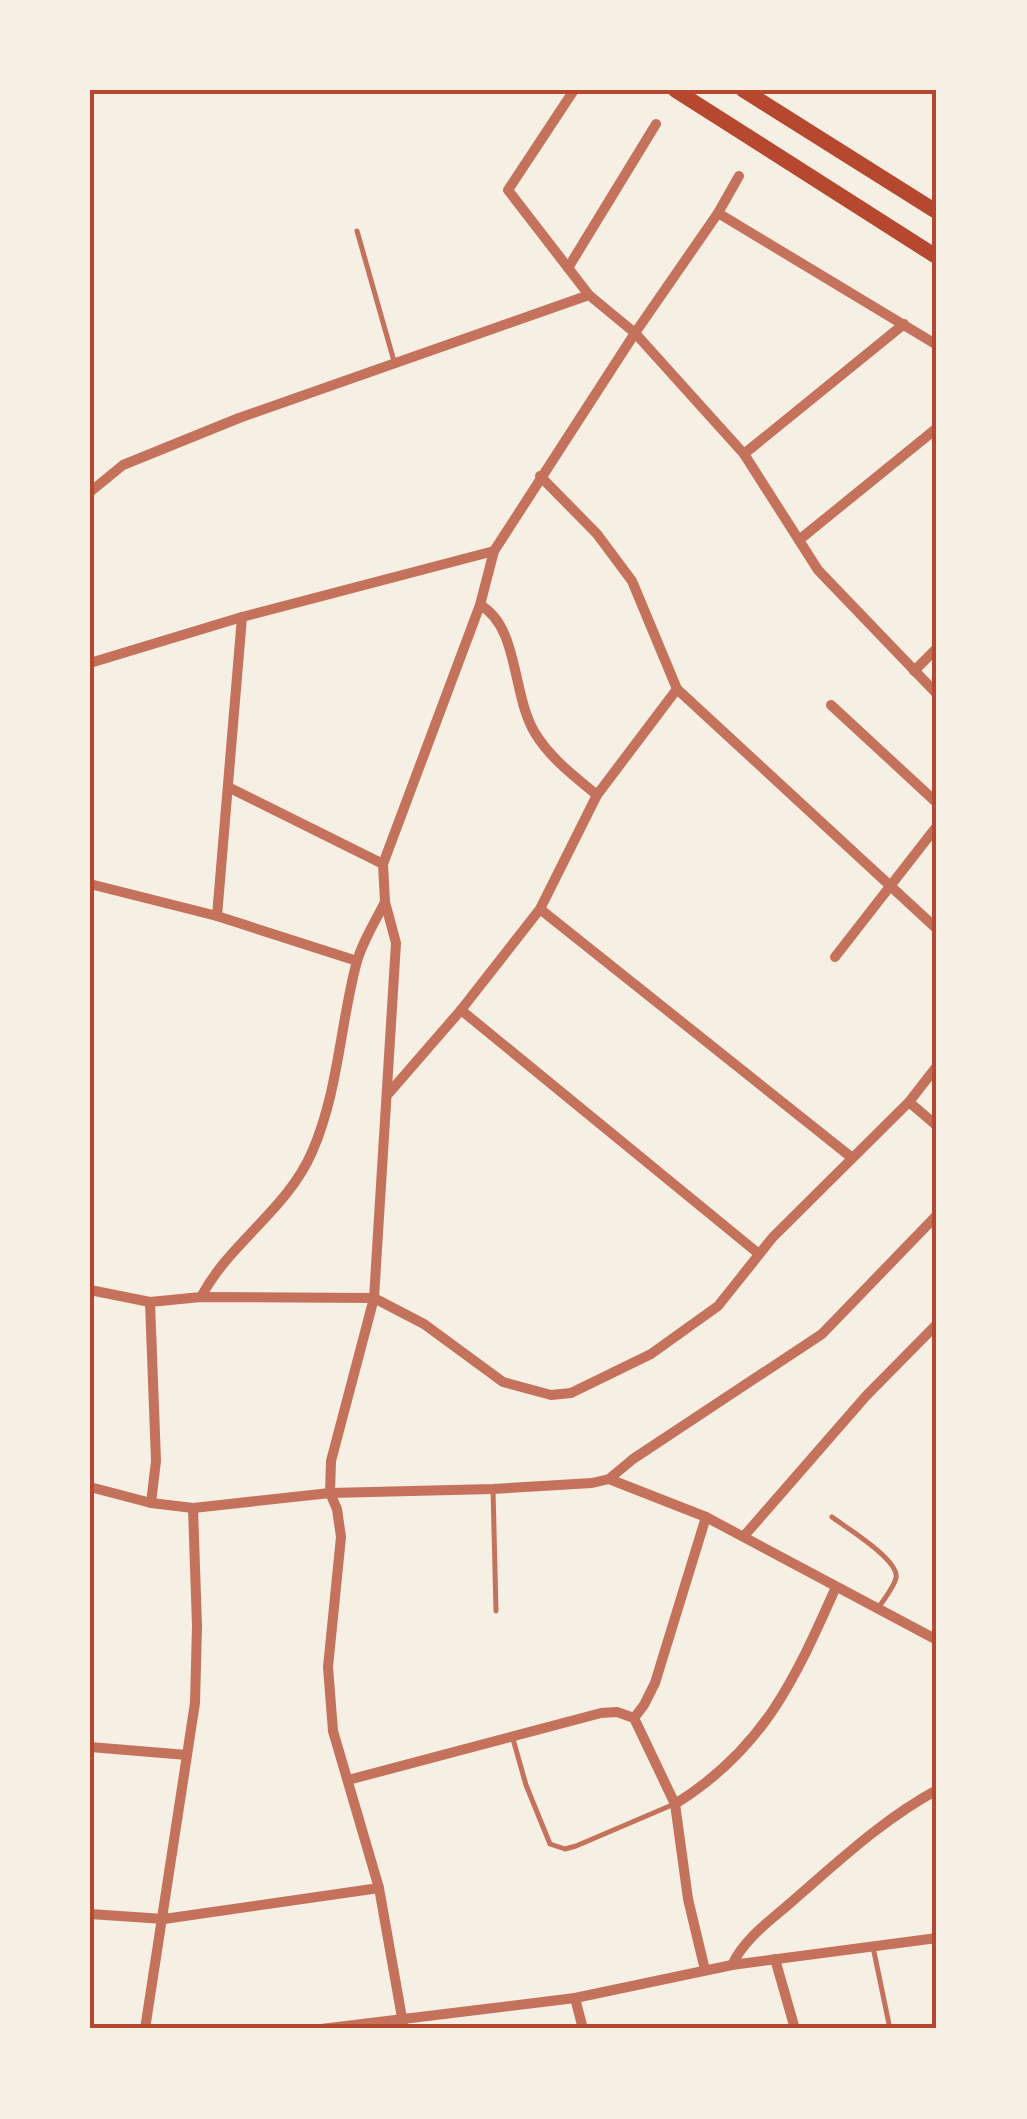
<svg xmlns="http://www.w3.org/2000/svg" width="1027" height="2119" font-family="Inter,sans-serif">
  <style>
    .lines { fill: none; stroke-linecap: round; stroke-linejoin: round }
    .service { stroke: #c5725c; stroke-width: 5 }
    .minor { stroke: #c5725c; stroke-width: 10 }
    .primary { stroke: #b5482f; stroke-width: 15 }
    .neatline { fill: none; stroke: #b5482f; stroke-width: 4 }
  </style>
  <rect width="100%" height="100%" fill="#f6efe4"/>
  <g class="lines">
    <g class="service">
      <polyline points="357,231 394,361"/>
      <polyline points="493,1489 496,1611"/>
      <path d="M832,1517C845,1527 900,1560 896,1578C894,1587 884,1599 879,1607"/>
      <polyline points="513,1739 526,1785 550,1844 565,1849 576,1846 672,1805"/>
      <polyline points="873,1947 890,2029"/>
    </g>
    <g class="minor">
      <polyline points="574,90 508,190 589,295"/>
      <polyline points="718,213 739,176"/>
      <polyline points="568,268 656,124"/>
      <polyline points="744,454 904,324"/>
      <polyline points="540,476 597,534 632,581 677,689 937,929"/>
      <polyline points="90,492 123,465 239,418 589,295 635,333 744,454 818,570 937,694"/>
      <polyline points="799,540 937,428"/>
      <path d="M480,605C519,626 512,696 535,733C550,758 574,776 597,795"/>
      <polyline points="242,617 217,916 357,961"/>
      <polyline points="90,663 242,617 494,551"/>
      <polyline points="914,671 937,648"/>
      <polyline points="831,705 937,803"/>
      <polyline points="228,787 383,864"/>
      <polyline points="90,884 217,916"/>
      <polyline points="540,909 851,1157"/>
      <polyline points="835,957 937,826"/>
      <polyline points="461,1010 759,1254"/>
      <polyline points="389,1093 461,1010 540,909 597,795 677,689"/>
      <polyline points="909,1102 937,1126"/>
      <polyline points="90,1290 150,1302 201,1297 374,1298 424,1324 503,1382 551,1395 571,1393 651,1354 718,1306 773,1237 909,1102 937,1066"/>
      <path d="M201,1297C230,1242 287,1210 312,1152C338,1093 340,1026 356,965C361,944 375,922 385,902"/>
      <polyline points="150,1302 156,1461 151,1503"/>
      <polyline points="609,1479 706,1517 937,1640"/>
      <polyline points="90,1487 151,1503 193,1508 330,1493 493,1489 592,1483 609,1479 633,1459 822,1334 937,1215"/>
      <polyline points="744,1536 866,1396 937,1324"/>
      <polyline points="90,1747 187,1755"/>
      <polyline points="348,1780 601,1713 617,1712 634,1718"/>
      <path d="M675,1804C764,1749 795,1679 836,1587"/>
      <polyline points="90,1914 164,1919 379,1888"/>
      <polyline points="775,1959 795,2029"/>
      <path d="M732,1965C745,1937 774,1918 796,1898C841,1859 885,1818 937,1790"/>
      <polyline points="705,1970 688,1899 675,1804 634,1718 644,1705 655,1683 706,1517"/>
      <polyline points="575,1998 583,2029"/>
      <polyline points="145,2029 195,1703 197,1626 193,1508"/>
      <polyline points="321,2029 575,1998 732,1965 937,1938"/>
      <polyline points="404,2029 379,1888 333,1731 328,1667 341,1537 337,1509 330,1493 331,1461 374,1298 396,943 385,902 383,864 480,605 494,551 635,333 718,213 937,345"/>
    </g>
    <g class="primary">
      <polyline points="675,90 937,257"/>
      <polyline points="743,90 937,212"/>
    </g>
  </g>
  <rect width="1027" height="2119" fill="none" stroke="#f6efe4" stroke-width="185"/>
  <rect x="92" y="92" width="842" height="1934" class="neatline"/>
</svg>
